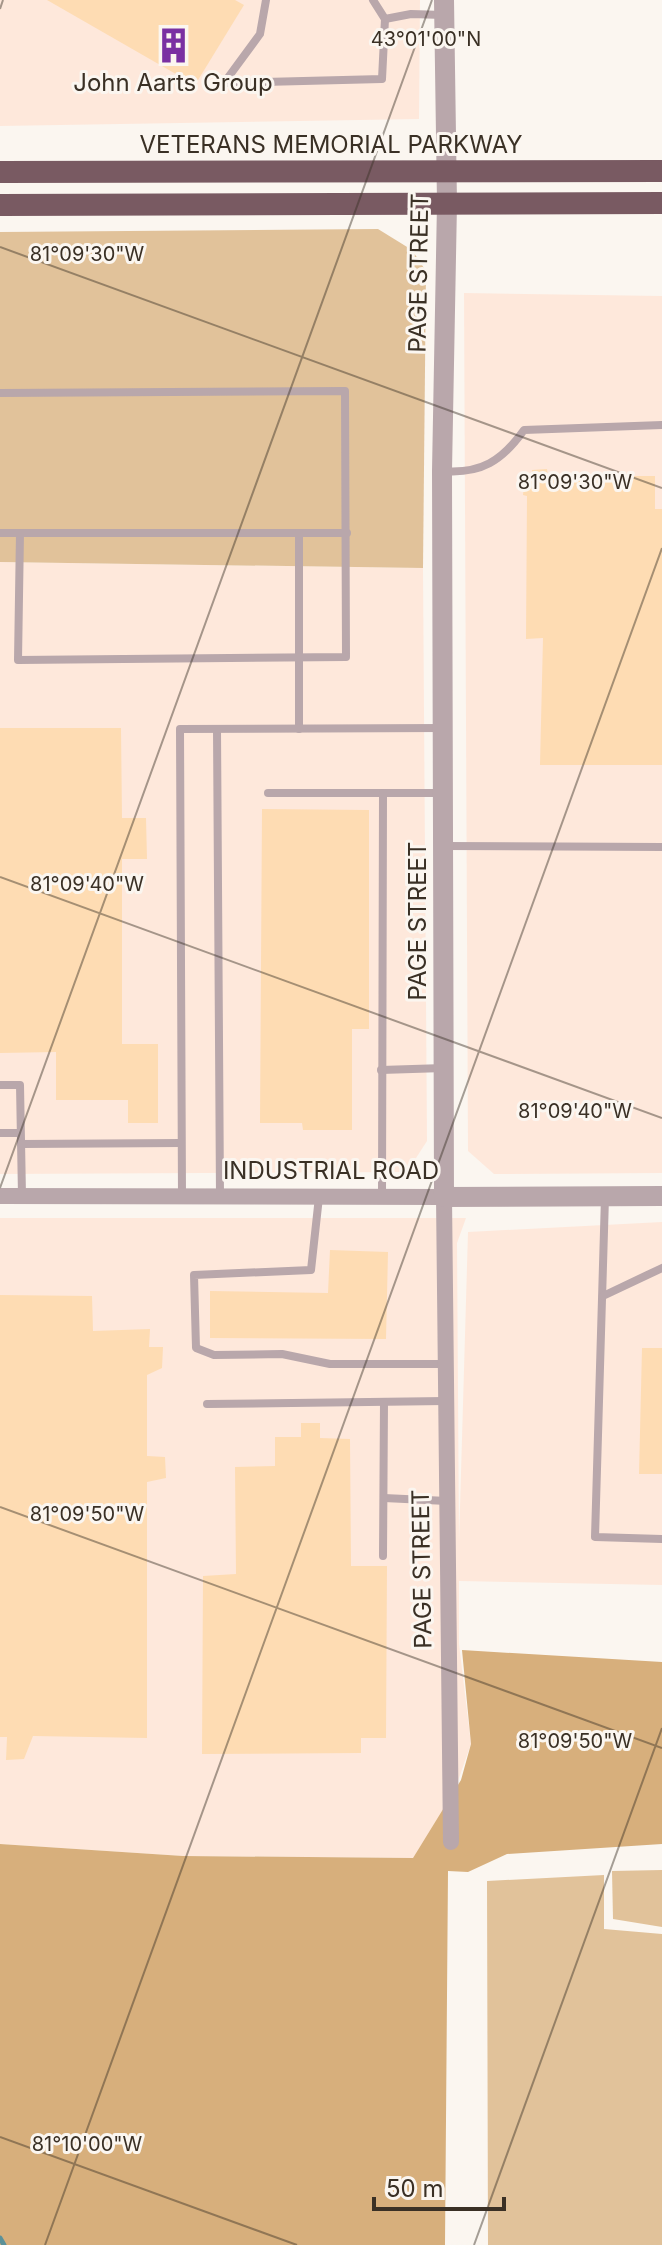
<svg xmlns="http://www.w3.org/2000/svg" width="662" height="2245" font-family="Inter,sans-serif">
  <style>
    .industrial { fill: #fee8db }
    .green { fill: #e1c29a }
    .forest { fill: #d7af7c }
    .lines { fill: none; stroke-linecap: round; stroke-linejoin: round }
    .stream { stroke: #5c9198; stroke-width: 5 }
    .building { fill: #fedcb3 }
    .service { stroke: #b9a7ab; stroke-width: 8 }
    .minor { stroke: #b9a7ab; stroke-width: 16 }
    .tertiary { stroke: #b9a7ab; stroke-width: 20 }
    .trunk { stroke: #795a62; stroke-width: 22 }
    .ticks { fill: none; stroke: #3a3025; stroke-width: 2; stroke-opacity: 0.45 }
    .labels { text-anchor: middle; stroke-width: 6; stroke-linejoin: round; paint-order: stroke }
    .poi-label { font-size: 24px; fill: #3a3025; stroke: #fbf6f0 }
    .street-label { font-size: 24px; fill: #3a3025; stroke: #fbf6f0 }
    .ticks-label { font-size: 20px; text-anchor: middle; fill: #3a3025; stroke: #fbf6f0; stroke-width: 6; stroke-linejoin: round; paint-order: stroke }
  </style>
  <rect width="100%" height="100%" fill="#fbf6f0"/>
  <g class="industrial">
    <polygon points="0,0 420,0 419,119 0,126"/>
    <polygon points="464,293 662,296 662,1173 494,1174 468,1151"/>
    <polygon points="0,562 423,568 427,1141 407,1172 0,1174"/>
    <polygon points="0,1218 466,1218 457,1243 459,1542 468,1232 662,1222 662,1585 459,1581 459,1644 471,1744 454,1792 413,1858 183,1856 0,1844"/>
  </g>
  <g class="green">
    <polygon points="378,229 412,250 426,271 423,568 0,562 0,232"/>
    <polygon points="662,1870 662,1927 613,1919 612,1871"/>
    <polygon points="604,1875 604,1929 662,1934 662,2245 488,2245 487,1881"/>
  </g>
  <polygon class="forest" points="462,1650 662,1662 662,1844 507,1854 468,1872 448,1871 445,2245 0,2245 0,1844 183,1856 413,1858 461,1780 471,1744"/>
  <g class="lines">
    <polyline class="stream" points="0,2238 4,2245"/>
  </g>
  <g class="building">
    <polygon points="47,0 235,0 244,5 195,85"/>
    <polygon points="547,469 548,476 655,476 655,509 662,509 662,765 540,765 543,638 526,639 527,496 523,495 525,475 532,476 532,470"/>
    <polygon points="0,728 121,728 122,818 146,818 147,859 122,859 122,1044 158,1044 158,1123 128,1123 128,1100 56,1100 56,1052 0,1053"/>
    <polygon points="262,809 369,810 369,1029 352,1029 352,1130 303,1130 302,1123 260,1123"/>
    <polygon points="330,1250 388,1252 386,1339 210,1338 210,1291 328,1293"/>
    <polygon points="0,1295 92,1296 93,1331 150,1329 149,1347 163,1347 162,1368 147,1375 147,1456 165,1457 166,1478 147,1482 147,1738 33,1736 24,1759 6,1760 7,1737 0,1737"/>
    <polygon points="642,1348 662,1348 662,1474 639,1474"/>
    <polygon points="301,1423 320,1423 320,1438 350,1439 351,1566 387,1566 386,1738 361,1738 361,1753 202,1754 203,1576 236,1574 235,1467 275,1466 275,1437 301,1437"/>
  </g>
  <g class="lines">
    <g class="service">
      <polyline points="266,0 260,34 224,83 382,79 385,19 373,0"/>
      <polyline points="385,19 411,14 443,15"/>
      <polyline points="0,393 345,391 346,657 18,660 20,533"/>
      <path d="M443,471C481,474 502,461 524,430L662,425"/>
      <polyline points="0,533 347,533"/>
      <polyline points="299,533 299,729"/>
      <polyline points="217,729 220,1196"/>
      <polyline points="268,793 443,793"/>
      <polyline points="445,846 662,847"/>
      <polyline points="381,1070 444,1068"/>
      <polyline points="0,1085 20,1085 22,1196"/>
      <polyline points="0,1133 20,1133"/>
      <polyline points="21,1144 181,1143"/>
      <polyline points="182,1196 180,729 444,728"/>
      <polyline points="382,1196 383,793"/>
      <polyline points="319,1197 311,1270 194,1275 196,1348 214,1355 282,1354 330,1364 445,1364"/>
      <polyline points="605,1197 595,1537 662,1539"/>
      <polyline points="603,1296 662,1268"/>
      <polyline points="207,1404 445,1401"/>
      <polyline points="384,1498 447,1501"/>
      <polyline points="383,1556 384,1402"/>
    </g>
    <polyline class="minor" points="0,1196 444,1197 451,1842"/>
    <polyline class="tertiary" points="444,0 447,203 442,471 444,1197 662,1196"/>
    <g class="trunk">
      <polyline points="0,172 662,171"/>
      <polyline points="0,205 662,203"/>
    </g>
  </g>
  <path class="ticks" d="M0,9L3,0M0,247L662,488M0,877L662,1118M0,1188L432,0M0,1507L662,1748M0,2137L297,2245M45,2245L662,548M474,2245L662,1728"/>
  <defs>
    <symbol id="building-bare" viewBox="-9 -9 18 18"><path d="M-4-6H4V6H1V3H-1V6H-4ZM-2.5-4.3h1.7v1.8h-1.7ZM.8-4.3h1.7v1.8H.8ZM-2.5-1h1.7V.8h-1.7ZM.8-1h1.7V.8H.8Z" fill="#7a30a2" stroke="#fbf6f0" stroke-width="2.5" paint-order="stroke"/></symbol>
  </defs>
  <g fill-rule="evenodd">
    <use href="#building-bare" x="148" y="20" width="51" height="51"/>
  </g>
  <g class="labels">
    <g class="poi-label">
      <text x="173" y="91">John Aarts Group</text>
    </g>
    <g class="street-label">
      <text x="331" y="153">VETERANS MEMORIAL PARKWAY</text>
      <text transform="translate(419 273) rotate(-89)" y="8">PAGE STREET</text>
      <text transform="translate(418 921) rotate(-90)" y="8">PAGE STREET</text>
      <text x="331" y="1179">INDUSTRIAL ROAD</text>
      <text transform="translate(422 1569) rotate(-91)" y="8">PAGE STREET</text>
    </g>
  </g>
  <g class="ticks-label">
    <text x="426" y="46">43°01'00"N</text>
    <text x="87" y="261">81°09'30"W</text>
    <text x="575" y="489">81°09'30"W</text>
    <text x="87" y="891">81°09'40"W</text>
    <text x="575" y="1118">81°09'40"W</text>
    <text x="87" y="1521">81°09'50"W</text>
    <text x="575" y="1748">81°09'50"W</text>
    <text x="87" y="2151">81°10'00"W</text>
  </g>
  <path d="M374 2197v12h130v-12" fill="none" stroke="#3a3025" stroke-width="4"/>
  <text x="386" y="2197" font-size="24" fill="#3a3025" stroke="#fbf6f0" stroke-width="6" paint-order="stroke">50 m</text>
</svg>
